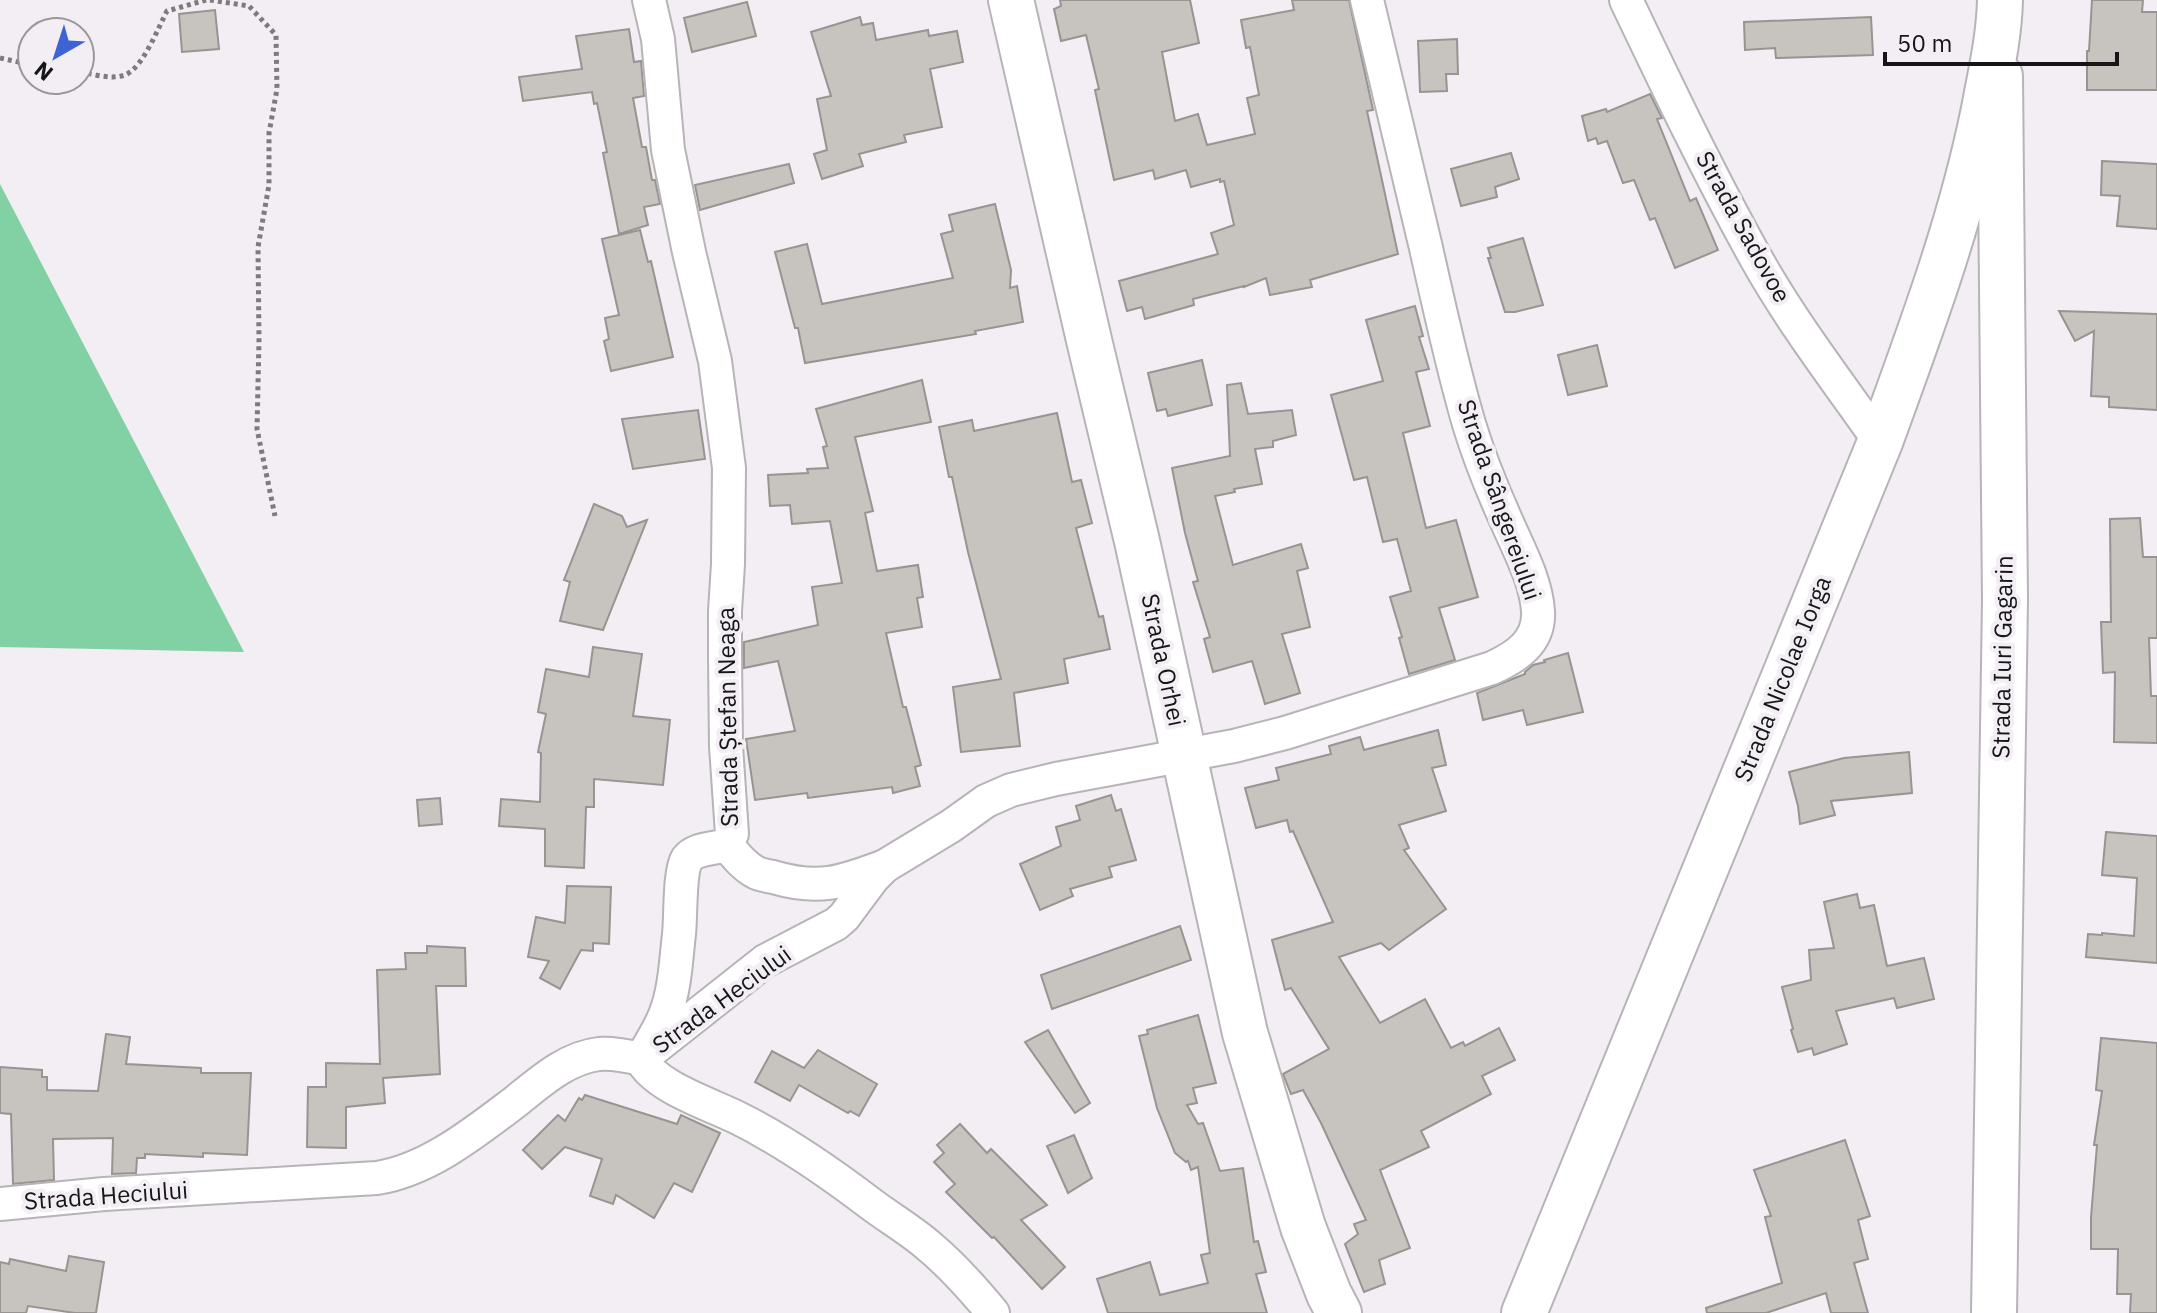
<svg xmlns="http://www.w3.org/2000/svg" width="2157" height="1313" font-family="'IBM Plex Sans',sans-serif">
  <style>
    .forest { fill: #82d1a4 }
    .building { fill: #c7c3bf; stroke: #989491; stroke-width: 2 }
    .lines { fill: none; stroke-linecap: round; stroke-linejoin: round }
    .street-casing { stroke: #b7b4b8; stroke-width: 36 }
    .secondary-casing { stroke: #b7b4b8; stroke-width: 48 }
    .primary-casing { stroke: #b7b4b8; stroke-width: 48 }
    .path { stroke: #7d7b7e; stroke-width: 5; stroke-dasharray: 4 4; stroke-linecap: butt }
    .street { stroke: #fff; stroke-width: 32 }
    .secondary { stroke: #fff; stroke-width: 44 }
    .primary { stroke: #fff; stroke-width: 44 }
    .labels { text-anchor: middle; stroke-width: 8; stroke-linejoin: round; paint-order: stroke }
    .street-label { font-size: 24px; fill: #161517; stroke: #f2eef3 }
  </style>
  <rect width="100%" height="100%" fill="#f2eef3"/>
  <polygon class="forest" points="0,184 244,652 0,647"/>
  <g class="building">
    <polygon points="1060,0 1190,0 1199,43 1162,52 1175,121 1198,114 1207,145 1255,134 1247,98 1259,95 1250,47 1246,48 1241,20 1294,10 1292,0 1349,0 1373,110 1367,111 1398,254 1310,280 1312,287 1270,295 1266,278 1244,287 1244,286 1193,299 1194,305 1145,319 1142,307 1127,311 1119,281 1218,254 1211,233 1234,225 1224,181 1220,182 1220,179 1191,187 1186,170 1155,179 1153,170 1114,180 1095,90 1099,89 1086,35 1061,41 1054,9 1061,6"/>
    <polygon points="2092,0 2143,0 2142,12 2157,12 2157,90 2087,90 2087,51 2089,51"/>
    <polygon points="747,2 756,36 692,52 684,18"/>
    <polygon points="215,10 219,49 182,52 179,14"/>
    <polygon points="860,17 862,25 873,23 876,40 928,30 929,36 957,31 963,62 930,69 942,127 904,135 906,142 859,154 863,166 822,179 814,154 827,150 817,99 831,96 811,32"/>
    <polygon points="1871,17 1873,55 1776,58 1775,48 1745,50 1744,22"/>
    <polygon points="629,29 634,62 641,61 644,96 633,98 642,147 646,147 652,180 655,180 660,204 644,207 648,225 619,234 603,153 607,152 597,103 594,104 592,92 523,101 519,77 582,69 576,36"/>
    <polygon points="1457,39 1458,74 1446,74 1447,91 1420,92 1418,41"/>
    <polygon points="1650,94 1662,118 1657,119 1690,201 1696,198 1718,250 1675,268 1655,218 1650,220 1634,180 1623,183 1607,141 1598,144 1596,138 1588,141 1582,116 1606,109 1607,112"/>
    <polygon points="1511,153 1519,179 1495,187 1497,197 1461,206 1451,169"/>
    <polygon points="2102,161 2157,164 2157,229 2117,226 2120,196 2101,195"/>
    <polygon points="789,164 794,183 700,210 695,185"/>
    <polygon points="995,204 1011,270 1010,288 1017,286 1023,322 975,331 976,334 805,363 798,328 795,328 775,252 807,244 822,304 953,278 941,234 953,231 949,215"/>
    <polygon points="640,230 648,262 651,261 673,357 611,371 604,341 609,339 605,318 619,315 602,239"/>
    <polygon points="1523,238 1543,305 1515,312 1505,312 1488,258 1491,258 1488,248"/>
    <polygon points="1415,306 1423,336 1419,337 1429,369 1416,372 1430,426 1403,433 1426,528 1456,520 1478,597 1439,608 1455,660 1409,674 1399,638 1402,637 1390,597 1411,591 1397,539 1383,542 1367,477 1354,480 1331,395 1383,381 1366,320"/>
    <polygon points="2059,311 2157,314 2157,410 2109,407 2109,397 2091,396 2094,331 2075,341"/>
    <polygon points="1597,345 1607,386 1568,395 1558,355"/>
    <polygon points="1202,360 1212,405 1168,416 1166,409 1157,411 1148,373"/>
    <polygon points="922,380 931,422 855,437 873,511 865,513 877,571 918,565 923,597 917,598 922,627 886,633 903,707 906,707 921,765 915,767 920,786 893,793 892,787 808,798 807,793 755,800 746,739 795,731 778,661 744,668 744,642 818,625 812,587 842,583 830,521 792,524 790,505 770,506 768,475 808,473 807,469 828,468 823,447 827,446 816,409"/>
    <polygon points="1241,383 1248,414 1292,410 1296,435 1273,441 1273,447 1255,449 1262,484 1234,489 1235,492 1215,496 1233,565 1301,544 1308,568 1297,571 1310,627 1282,634 1300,693 1265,704 1252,661 1213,672 1204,639 1210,637 1193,582 1198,581 1185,533 1172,468 1230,456 1227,385"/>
    <polygon points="698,410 705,459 633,469 622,419"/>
    <polygon points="1057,413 1072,482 1081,480 1092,523 1076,528 1099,617 1103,616 1110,649 1064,659 1068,683 1014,693 1020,746 961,752 953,687 1001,679 968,552 952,477 949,477 939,427 972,420 974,431"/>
    <polygon points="594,504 622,516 627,527 647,520 603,630 560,621 570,582 564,580"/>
    <polygon points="2140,518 2143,557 2157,557 2157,638 2149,638 2151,696 2157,696 2157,743 2114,742 2115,672 2103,673 2101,622 2111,622 2110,519"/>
    <polygon points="593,647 642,654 633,716 670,720 663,785 594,779 594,807 586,807 584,868 545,866 545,829 499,826 501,799 540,802 541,753 538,752 546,714 538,712 546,669 589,677"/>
    <polygon points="1568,653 1583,712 1527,725 1523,710 1483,720 1477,693 1525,674 1525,672 1533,665 1545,662 1544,660"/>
    <polygon points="1438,730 1446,765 1432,768 1446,811 1399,825 1409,848 1404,850 1446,909 1389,950 1381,943 1339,957 1380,1023 1425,999 1451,1048 1463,1042 1465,1046 1499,1028 1515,1060 1482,1076 1491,1094 1421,1131 1429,1147 1380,1170 1410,1248 1379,1260 1385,1284 1364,1292 1345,1244 1358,1234 1354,1224 1366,1220 1321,1123 1303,1090 1291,1094 1283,1074 1329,1049 1291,988 1285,990 1272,940 1333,922 1293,831 1290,832 1287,820 1256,828 1245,788 1279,780 1276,768 1331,754 1329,746 1360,737 1364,750"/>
    <polygon points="1909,752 1912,793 1831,801 1835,815 1800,824 1798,806 1789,772 1844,758"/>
    <polygon points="1111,795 1116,811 1121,809 1136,860 1109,867 1112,877 1070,889 1073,896 1040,910 1020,864 1061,846 1056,827 1080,820 1076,806"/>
    <polygon points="440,798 442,824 419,826 417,800"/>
    <polygon points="2106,832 2157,836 2157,963 2086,957 2088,934 2102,935 2102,933 2134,936 2137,878 2102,875"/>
    <polygon points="567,886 611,887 609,944 593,943 593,951 581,950 560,989 540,978 549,961 528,957 536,917 565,923"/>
    <polygon points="1857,894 1860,908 1874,905 1887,966 1924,958 1934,999 1897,1008 1894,998 1836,1011 1847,1044 1814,1055 1812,1048 1798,1052 1791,1030 1793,1029 1782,987 1811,980 1809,950 1834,948 1824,902"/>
    <polygon points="1180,926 1191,960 1052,1009 1041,975"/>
    <polygon points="427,946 465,948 466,986 436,986 440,1074 383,1078 385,1103 346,1107 346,1148 307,1147 308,1087 326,1087 326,1063 380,1064 377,970 406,969 405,953 427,953"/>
    <polygon points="1198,1015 1216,1083 1193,1088 1197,1103 1187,1105 1198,1124 1203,1123 1220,1171 1243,1168 1254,1242 1258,1241 1266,1272 1256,1274 1267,1313 1108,1313 1097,1279 1150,1262 1160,1295 1208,1283 1201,1255 1210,1253 1198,1167 1191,1170 1188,1161 1186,1162 1175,1153 1157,1108 1139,1036 1148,1034 1147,1030"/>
    <polygon points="1048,1030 1090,1103 1075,1113 1025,1042"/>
    <polygon points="106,1034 130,1037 126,1064 201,1068 201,1073 251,1073 247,1155 203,1153 203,1157 145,1154 145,1158 137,1158 136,1173 112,1174 113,1138 53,1139 54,1180 13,1184 11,1114 0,1113 0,1067 42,1070 42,1077 47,1077 47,1090 98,1091"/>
    <polygon points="2101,1038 2157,1043 2157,1313 2130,1313 2131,1294 2117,1294 2118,1249 2091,1249 2091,1217 2097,1145 2094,1145 2102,1091 2096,1090"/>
    <polygon points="818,1050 877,1084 859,1116 850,1111 848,1113 799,1085 790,1101 755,1082 772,1051 804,1068"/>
    <polygon points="585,1095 677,1124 681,1115 720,1133 692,1192 674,1183 654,1218 616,1195 613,1204 590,1196 602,1159 565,1147 542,1169 523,1150 558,1115 565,1121 579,1098 582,1100"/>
    <polygon points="960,1124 987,1153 991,1149 1047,1205 1021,1220 1065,1267 1042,1289 994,1237 992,1238 946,1192 955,1184 934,1162 944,1153 937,1145"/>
    <polygon points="1074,1135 1092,1178 1068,1193 1047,1146"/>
    <polygon points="1845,1140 1870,1216 1858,1220 1868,1259 1854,1263 1868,1313 1831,1313 1826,1293 1766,1313 1707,1313 1706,1308 1782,1283 1765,1217 1771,1216 1754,1170"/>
    <polygon points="69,1256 104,1262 96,1313 75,1313 28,1306 26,1313 0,1313 0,1262 9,1264 10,1259 66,1271"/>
  </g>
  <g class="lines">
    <defs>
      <g id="street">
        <path d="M649,0L658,39L668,150L689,252L715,361L729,468L728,564L725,611V656L726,746L732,834L727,845C714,849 695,848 687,859C679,872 681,917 679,934C676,960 675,990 665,1015C659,1030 650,1044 641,1059C655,1087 710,1104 738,1118C786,1142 829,1172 871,1204C891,1219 912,1231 930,1247C954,1267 974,1290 993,1313"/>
        <path d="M1626,0C1668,88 1710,176 1757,260C1793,324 1838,382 1880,442"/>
        <path d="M727,845C735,855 744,866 755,872C760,875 768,876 773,877C820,891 842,882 885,866"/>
        <path d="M0,1204L104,1194L377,1178C428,1170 474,1133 515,1102C540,1082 566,1058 599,1054C613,1053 628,1056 641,1059L765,961L836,924L844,917L873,878L885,866L951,826L986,801L1011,790L1056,779L1234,746L1285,733L1492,668C1516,657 1540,642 1538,611C1536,580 1518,548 1506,520C1492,489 1479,457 1469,424C1452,366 1439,306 1426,248C1406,165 1386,82 1367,0"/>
      </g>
      <g id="secondary">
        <polyline points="1011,0 1089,340 1137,541 1245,1033 1303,1227 1329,1294 1339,1313"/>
        <polyline points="1994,1313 2005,600 2000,76"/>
      </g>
      <path id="primary" d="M1524,1313L1880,442C1920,332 1961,223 1984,109C1991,71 1999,38 2000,0"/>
    </defs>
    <use href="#street" class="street-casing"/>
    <use href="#secondary" class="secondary-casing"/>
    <use href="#primary" class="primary-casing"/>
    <g class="path">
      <polyline points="210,0 249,6 276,35 277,89 269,133 269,185 258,247 259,340 257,429 275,516"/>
      <polyline points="0,58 32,65"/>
      <path d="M80,72C94,74 111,80 125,75C143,68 158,28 167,11L206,0"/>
    </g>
    <use href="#street" class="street"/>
    <use href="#secondary" class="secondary"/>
    <use href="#primary" class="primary"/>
  </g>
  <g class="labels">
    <g class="street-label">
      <text transform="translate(1743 227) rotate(61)" y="8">Strada Sadovoe</text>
      <text transform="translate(1499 500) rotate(71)" y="8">Strada Sângereiului</text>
      <text transform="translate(2003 657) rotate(-89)" y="8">Strada Iuri Gagarin</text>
      <text transform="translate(1163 660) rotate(78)" y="8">Strada Orhei</text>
      <text transform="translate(1783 679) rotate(-68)" y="8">Strada Nicolae Iorga</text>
      <text transform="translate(728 717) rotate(-91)" y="8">Strada Ștefan Neaga</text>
      <text transform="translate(722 1000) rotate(-36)" y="8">Strada Heciului</text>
      <text transform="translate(106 1196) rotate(-4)" y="8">Strada Heciului</text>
    </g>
  </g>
  <g transform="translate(56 56) rotate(219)"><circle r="38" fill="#f2eef3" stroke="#9a979b" stroke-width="2"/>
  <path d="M0-6L14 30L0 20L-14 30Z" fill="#3d63d4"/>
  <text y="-12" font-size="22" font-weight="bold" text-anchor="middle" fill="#161517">N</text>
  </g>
  <path d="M1885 52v12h232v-12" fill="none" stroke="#161517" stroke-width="4"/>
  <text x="1897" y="52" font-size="24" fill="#161517" stroke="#f2eef3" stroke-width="6" paint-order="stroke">50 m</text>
</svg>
